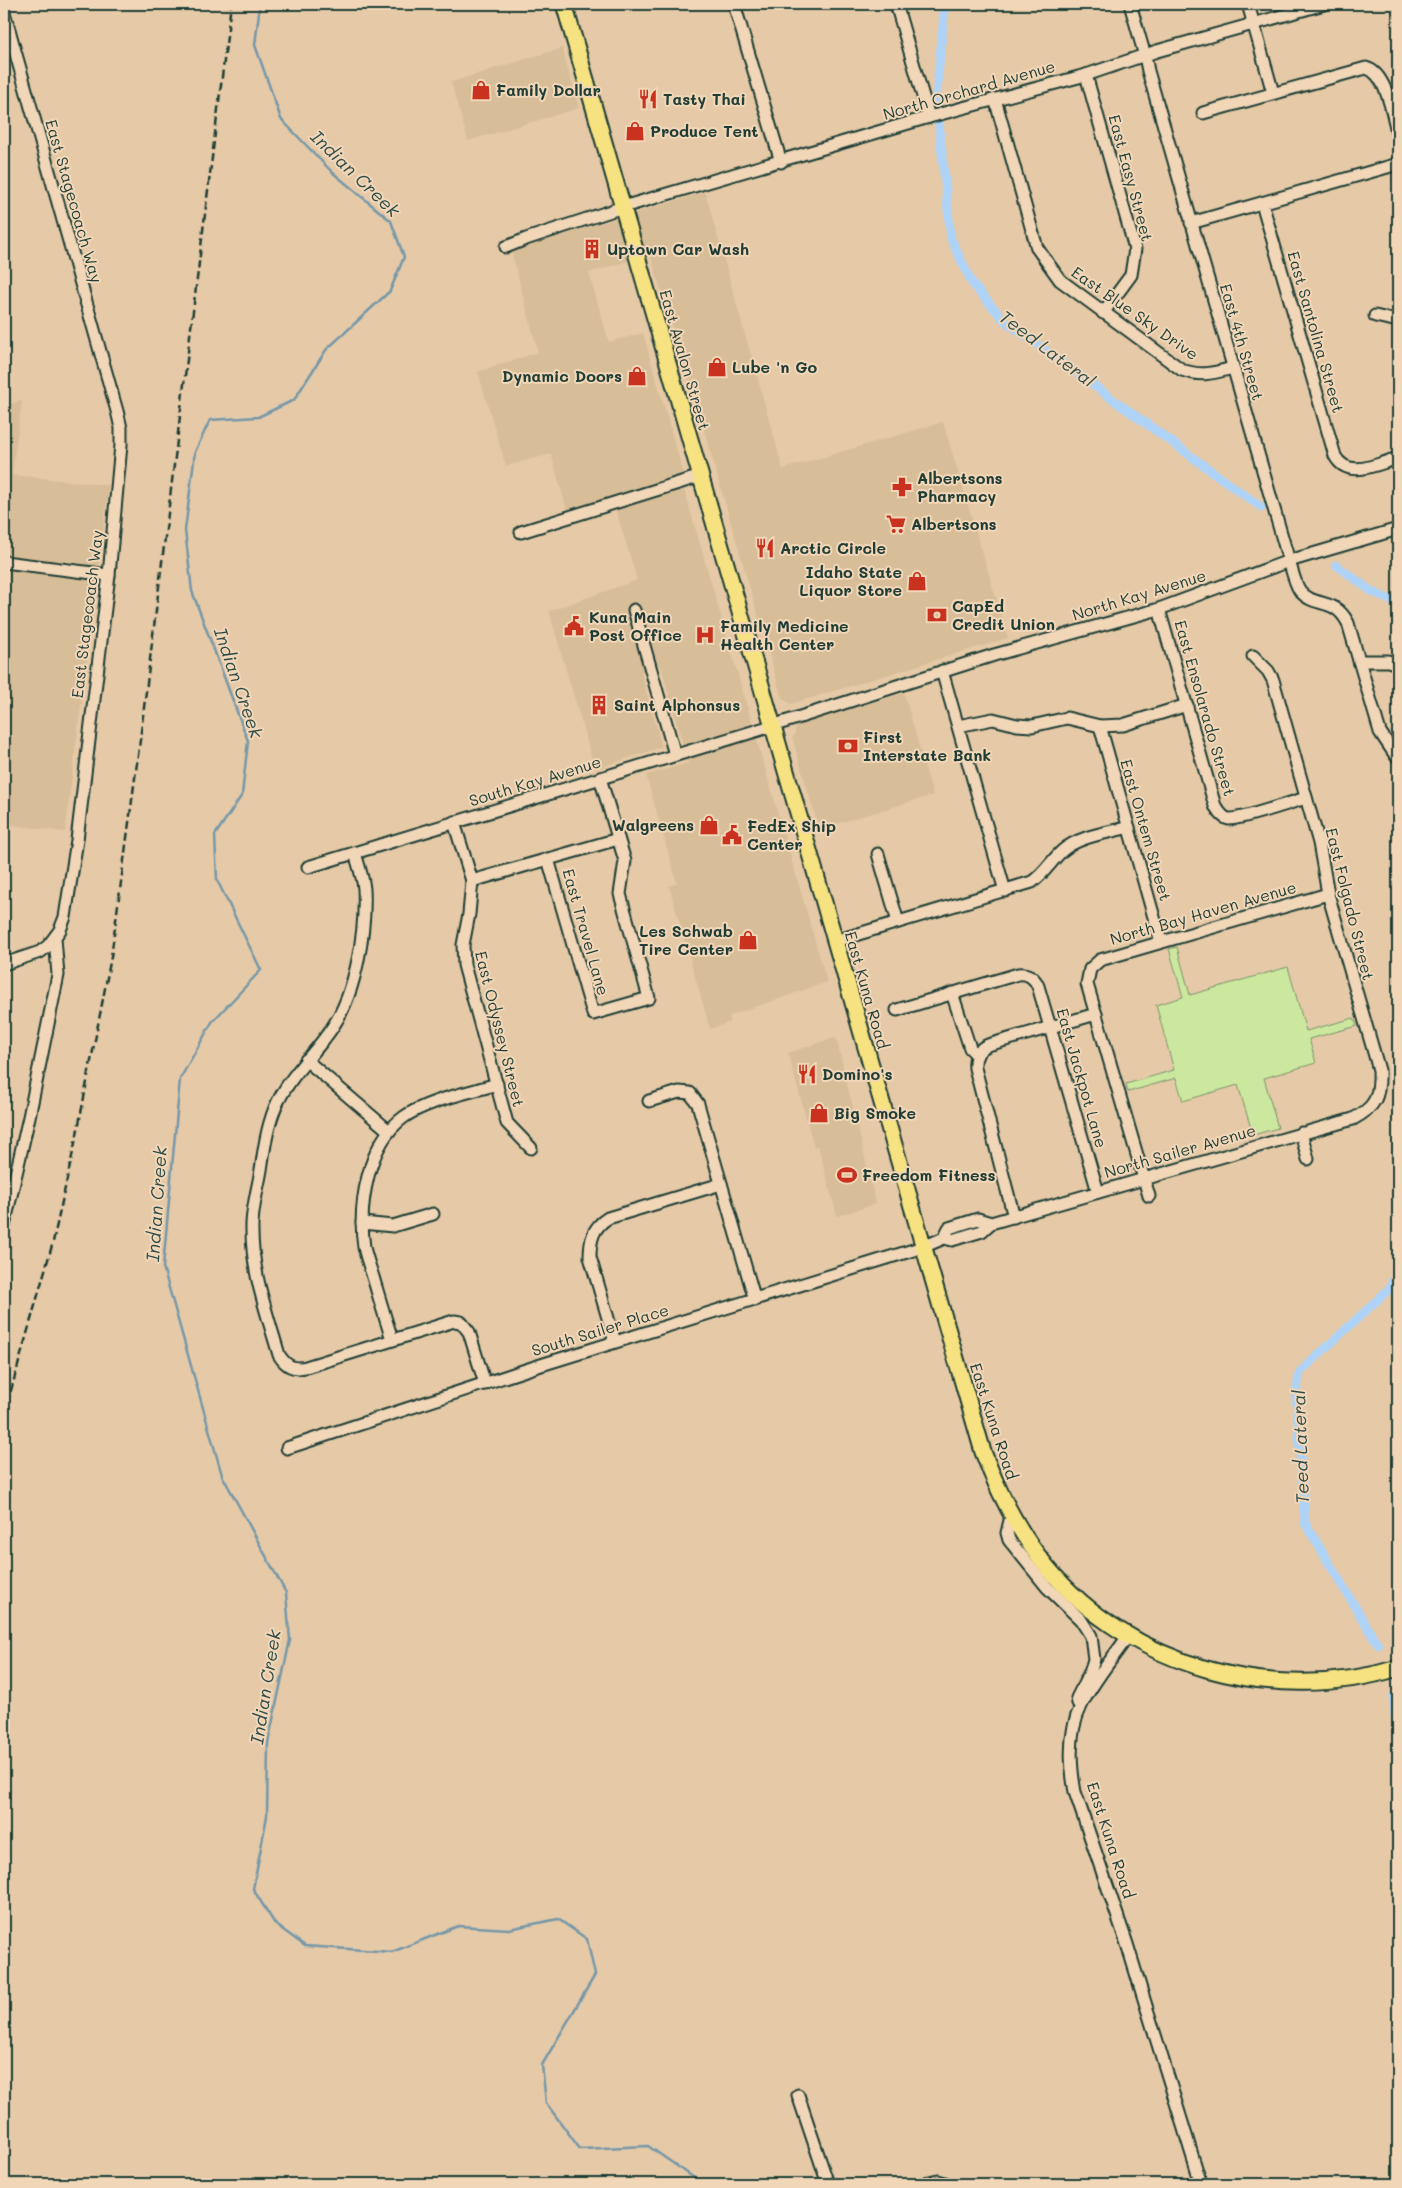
<svg xmlns="http://www.w3.org/2000/svg" width="1402" height="2188" font-family="Mali,sans-serif">
  <style>
    .built { fill: #d7bd98 }
    .green { fill: #cce89f; stroke: #76926a }
    .lines { fill: none; stroke-linecap: round; stroke-linejoin: round }
    .stream { stroke: #7597a9; stroke-width: 2.5 }
    .canal { stroke: #afd3f7; stroke-width: 9 }
    .minor-casing { stroke: #1f3d34; stroke-width: 15 }
    .major-casing { stroke: #1f3d34; stroke-width: 19 }
    .minor { stroke: #f1d6b8; stroke-width: 11 }
    .major { stroke: #f6e281; stroke-width: 15 }
    .rail { stroke: #1f3d34; stroke-width: 2.5; stroke-dasharray: 8 4; stroke-linecap: butt }
    .labels { text-anchor: middle; stroke-width: 4; stroke-linejoin: round; paint-order: stroke }
    .poi-label { font-size: 16px; font-weight: bold; fill: #1f3d34; stroke: #f1d6b8; text-anchor: start }
    .street-label { font-size: 16px; fill: #1f3d34; stroke: #f1d6b8 }
    .water-label { font-size: 18px; font-style: italic; fill: #2d4c48; stroke: #f1d6b8 }
  </style>
  <rect width="100%" height="100%" fill="#e6caa7"/>
  <filter id="ink" filterUnits="userSpaceOnUse"><feTurbulence type="fractalNoise" baseFrequency=".02" numOctaves="2"/><feDisplacementMap in="SourceGraphic" scale="10" xChannelSelector="R" yChannelSelector="G"/><feConvolveMatrix kernelMatrix="1 2 1 2 8 2 1 2 1" color-interpolation-filters="sRGB"/></filter>
  <g filter="url(#ink)">
    <g class="built">
      <polygon points="562,48 579,108 468,141 451,82"/>
      <polygon points="705,192 783,469 943,422 1008,638 791,704 782,698 692,389 650,254 589,273 609,342 643,333 684,476 567,510 551,454 506,466 478,372 538,352 511,250"/>
      <polygon points="22,400 12,475 109,485 65,832 4,824 4,406"/>
      <polygon points="684,489 827,982 729,1016 731,1022 710,1029 669,886 677,883 646,775 688,763 661,666 641,672 662,747 595,769 549,611 637,580 616,510"/>
      <polygon points="904,693 933,795 819,829 792,737 795,735 795,729 798,725"/>
      <polygon points="836,1037 876,1204 837,1216 818,1146 814,1147 788,1053"/>
    </g>
    <polygon class="green" points="1177,947 1190,995 1288,967 1306,1031 1354,1018 1357,1026 1309,1039 1316,1063 1264,1078 1278,1128 1253,1135 1238,1085 1183,1101 1176,1078 1128,1092 1126,1084 1174,1070 1156,1005 1183,997 1169,949"/>
    <g class="lines">
      <polyline class="stream" points="260,4 255,45 281,119 332,172 391,221 404,257 390,291 326,350 294,400 258,417 210,420 195,452 185,530 192,591 248,741 242,795 215,835 217,880 261,970 212,1022 180,1079 163,1267 222,1475 286,1593 290,1640 268,1743 267,1816 253,1889 275,1924 305,1946 392,1952 458,1926 509,1929 558,1919 587,1939 595,1975 542,2065 546,2103 580,2149 648,2146 703,2184"/>
      <g class="canal">
        <polyline points="945,4 936,97 951,239 973,285 1005,321 1261,507"/>
        <polyline points="1336,565 1371,591 1398,604"/>
        <polyline points="1378,1645 1305,1523 1296,1393 1300,1372 1389,1289 1398,1269"/>
        <polyline points="1393,1697 1398,1740"/>
      </g>
      <defs>
        <g id="minor">
          <polyline points="734,4 781,162"/>
          <polyline points="896,4 929,117"/>
          <path d="M1130,4L1145,56L1148,71L1289,561C1292,570 1295,584 1300,591C1315,609 1334,596 1348,623L1380,732L1396,756"/>
          <polyline points="1248,4 1273,93"/>
          <polyline points="4,12 117,411 121,428 121,445 109,575 77,840 65,917 60,930 48,946 40,952 4,964"/>
          <polyline points="1086,75 1135,249 1131,275 1103,313"/>
          <path d="M995,99L1037,248L1060,280L1182,370C1202,377 1213,373 1233,368"/>
          <path d="M1203,113L1366,68C1387,73 1393,117 1398,136"/>
          <path d="M1262,203L1335,456C1348,480 1377,464 1398,458"/>
          <polyline points="1191,223 1398,164"/>
          <polyline points="506,247 526,239 623,207 929,117 1086,75 1157,51 1324,4"/>
          <polyline points="1375,316 1398,321"/>
          <polyline points="521,532 701,476"/>
          <polyline points="4,562 109,575"/>
          <path d="M1159,609L1215,806C1219,811 1222,818 1229,819C1240,820 1292,802 1306,798"/>
          <polyline points="634,610 675,755"/>
          <polyline points="1359,661 1388,661 1398,664"/>
          <polyline points="942,671 1005,891"/>
          <polyline points="958,726 993,719 1017,725 1032,726 1067,718 1100,726 1123,725 1187,705"/>
          <polyline points="1100,726 1161,942"/>
          <polyline points="454,822 472,881 469,914 463,945 464,965 507,1123 531,1148"/>
          <path d="M355,853C358,864 363,877 364,889C366,931 356,993 332,1028C314,1055 288,1077 275,1108C267,1128 264,1149 261,1170C258,1188 252,1208 252,1226C251,1271 267,1313 279,1355C286,1366 293,1370 306,1367L454,1321L461,1322L469,1332L485,1384"/>
          <polyline points="878,854 898,922"/>
          <polyline points="548,859 593,1014 649,998 620,894 625,861 600,778"/>
          <polyline points="308,867 772,726 994,655 1159,609 1289,561 1398,529"/>
          <polyline points="472,881 618,839"/>
          <path d="M835,941L1032,882C1045,873 1051,861 1062,851C1079,836 1107,833 1129,827"/>
          <polyline points="952,993 970,1048 977,1055"/>
          <path d="M897,1010L1018,974C1028,973 1034,977 1038,986L1098,1192"/>
          <polyline points="306,1060 389,1131"/>
          <polyline points="649,1101 679,1092 690,1093 698,1104 755,1300"/>
          <polyline points="1301,1133 1308,1159"/>
          <polyline points="1149,1196 1087,984 1090,969 1100,960 1328,894"/>
          <path d="M1014,1217L975,1068C974,1057 978,1049 988,1045L1096,1014"/>
          <polyline points="362,1223 393,1226 433,1214"/>
          <path d="M991,1223L1353,1119C1376,1107 1380,1096 1379,1070L1328,894L1319,843L1273,680L1268,671L1253,656"/>
          <polyline points="4,1226 29,1117 58,975 55,938"/>
          <path d="M392,1339C385,1318 379,1297 373,1277C370,1267 366,1257 364,1247C358,1206 367,1144 404,1117C428,1100 468,1093 497,1084"/>
          <path d="M615,1342L590,1257C590,1240 593,1227 608,1218L721,1184"/>
          <polyline points="287,1448 541,1365 923,1247 944,1238 952,1240 982,1231 991,1223 978,1219 949,1228 944,1238"/>
          <polyline points="1011,1516 1007,1533 1009,1540 1047,1587 1081,1620 1091,1636 1094,1659 1091,1670 1077,1698 1078,1703"/>
          <path d="M1128,1636C1113,1658 1093,1681 1081,1706C1068,1732 1070,1765 1075,1792L1127,1944L1201,2184"/>
          <polyline points="798,2095 828,2184"/>
          <polyline points="924,2184 938,2181 948,2184"/>
        </g>
        <path id="major" d="M564,4L983,1452C999,1494 1018,1532 1047,1567C1130,1667 1275,1706 1398,1668"/>
      </defs>
      <use href="#minor" class="minor-casing"/>
      <use href="#major" class="major-casing"/>
      <use href="#minor" class="minor"/>
      <use href="#major" class="major"/>
      <polyline class="rail" points="4,1415 53,1242 77,1134 111,957 139,748 231,4"/>
    </g>
  </g>
  <defs>
    <symbol id="shop-bare" viewBox="-9 -9 18 18"><path d="M-5-2.5h2.3a2.7 3.5 0 0 1 5.4 0H5L5.5 6h-11ZM-1.5-2.5h3a1.5 2.3 0 0 0-3 0Z" fill="#c8321e" stroke="#f1d6b8" stroke-width="2.5" paint-order="stroke"/></symbol>
    <symbol id="restaurant-bare" viewBox="-9 -9 18 18"><path d="M-5-6h1v4h1v-4h1v4h1v-4h1v5L-1.5 .5V6h-2V.5L-5-1ZM5-6V6H3V1.5H1.5Q1.5-4 5-6Z" fill="#c8321e" stroke="#f1d6b8" stroke-width="2.5" paint-order="stroke"/></symbol>
    <symbol id="building-bare" viewBox="-9 -9 18 18"><path d="M-4-6H4V6H1V3H-1V6H-4ZM-2.5-4.3h1.7v1.8h-1.7ZM.8-4.3h1.7v1.8H.8ZM-2.5-1h1.7V.8h-1.7ZM.8-1h1.7V.8H.8Z" fill="#c8321e" stroke="#f1d6b8" stroke-width="2.5" paint-order="stroke"/></symbol>
    <symbol id="pharmacy-bare" viewBox="-9 -9 18 18"><path d="M-2-6h4v4h4v4h-4v4h-4v-4h-4v-4h4Z" fill="#c8321e" stroke="#f1d6b8" stroke-width="2.5" paint-order="stroke"/></symbol>
    <symbol id="supermarket-bare" viewBox="-9 -9 18 18"><path d="M-6-5.5h2.5l.6 2H6L4.5 2H-2.5L-4.4-4H-6ZM-1.5 3.2a1.3 1.3 0 1 0 .1 0ZM3 3.2a1.3 1.3 0 1 0 .1 0Z" fill="#c8321e" stroke="#f1d6b8" stroke-width="2.5" paint-order="stroke"/></symbol>
    <symbol id="bank-bare" viewBox="-9 -9 18 18"><path d="M-6-4H6V4H-6ZM0-2.3a2.3 2.3 0 1 0 0 4.6a2.3 2.3 0 1 0 0-4.6Z" fill="#c8321e" stroke="#f1d6b8" stroke-width="2.5" paint-order="stroke"/></symbol>
    <symbol id="civic-bare" viewBox="-9 -9 18 18"><path d="M-.6-6.5H3V-4.5H.6V-3L4-1V1h2V6H-6V1h2V-1L-.6-3ZM-1.2 2.5V6h2.4V2.5Z" fill="#c8321e" stroke="#f1d6b8" stroke-width="2.5" paint-order="stroke"/></symbol>
    <symbol id="hospital-bare" viewBox="-9 -9 18 18"><path d="M-5-5h3v3.5h4V-5h3V5h-3V1.5h-4V5h-3Z" fill="#c8321e" stroke="#f1d6b8" stroke-width="2.5" paint-order="stroke"/></symbol>
    <symbol id="stadium-bare" viewBox="-9 -9 18 18"><path d="M0-5a6.5 5 0 1 0 0 10a6.5 5 0 1 0 0-10ZM-3.5-1.8h7v3.6h-7Z" fill="#c8321e" stroke="#f1d6b8" stroke-width="2.5" paint-order="stroke"/></symbol>
  </defs>
  <g fill-rule="evenodd">
    <use href="#shop-bare" x="467" y="76" width="28" height="28"/>
    <use href="#restaurant-bare" x="634" y="85" width="28" height="28"/>
    <use href="#shop-bare" x="621" y="117" width="28" height="28"/>
    <use href="#building-bare" x="578" y="235" width="28" height="28"/>
    <use href="#shop-bare" x="703" y="353" width="28" height="28"/>
    <use href="#shop-bare" x="623" y="362" width="28" height="28"/>
    <use href="#pharmacy-bare" x="888" y="473" width="28" height="28"/>
    <use href="#supermarket-bare" x="882" y="510" width="28" height="28"/>
    <use href="#restaurant-bare" x="751" y="534" width="28" height="28"/>
    <use href="#shop-bare" x="903" y="567" width="28" height="28"/>
    <use href="#bank-bare" x="923" y="601" width="28" height="28"/>
    <use href="#civic-bare" x="560" y="612" width="28" height="28"/>
    <use href="#hospital-bare" x="691" y="621" width="28" height="28"/>
    <use href="#building-bare" x="585" y="691" width="28" height="28"/>
    <use href="#bank-bare" x="834" y="732" width="28" height="28"/>
    <use href="#shop-bare" x="695" y="811" width="28" height="28"/>
    <use href="#civic-bare" x="718" y="821" width="28" height="28"/>
    <use href="#shop-bare" x="734" y="926" width="28" height="28"/>
    <use href="#restaurant-bare" x="793" y="1060" width="28" height="28"/>
    <use href="#shop-bare" x="805" y="1099" width="28" height="28"/>
    <use href="#stadium-bare" x="833" y="1161" width="28" height="28"/>
  </g>
  <g class="labels">
    <g class="poi-label">
      <text x="496" y="96">Family Dollar</text>
      <text x="663" y="105">Tasty Thai</text>
      <text x="650" y="137">Produce Tent</text>
      <text x="607" y="255">Uptown Car Wash</text>
      <text x="732" y="373">Lube 'n Go</text>
      <text x="622" y="382" text-anchor="end">Dynamic Doors</text>
      <text x="917" y="484">Albertsons<tspan x="917" dy="18">Pharmacy</tspan></text>
      <text x="911" y="530">Albertsons</text>
      <text x="780" y="554">Arctic Circle</text>
      <text x="902" y="578" text-anchor="end">Idaho State<tspan x="902" dy="18">Liquor Store</tspan></text>
      <text x="952" y="612">CapEd<tspan x="952" dy="18">Credit Union</tspan></text>
      <text x="589" y="623">Kuna Main<tspan x="589" dy="18">Post Office</tspan></text>
      <text x="720" y="632">Family Medicine<tspan x="720" dy="18">Health Center</tspan></text>
      <text x="614" y="711">Saint Alphonsus</text>
      <text x="863" y="743">First<tspan x="863" dy="18">Interstate Bank</tspan></text>
      <text x="694" y="831" text-anchor="end">Walgreens</text>
      <text x="747" y="832">FedEx Ship<tspan x="747" dy="18">Center</tspan></text>
      <text x="733" y="937" text-anchor="end">Les Schwab<tspan x="733" dy="18">Tire Center</tspan></text>
      <text x="822" y="1080">Domino's</text>
      <text x="834" y="1119">Big Smoke</text>
      <text x="862" y="1181">Freedom Fitness</text>
    </g>
    <g class="street-label">
      <text transform="translate(969 90) rotate(-16)" y="6">North Orchard Avenue</text>
      <text transform="translate(1131 178) rotate(75)" y="6">East Easy Street</text>
      <text transform="translate(74 201) rotate(74)" y="6">East Stagecoach Way</text>
      <text transform="translate(1135 313) rotate(35)" y="6">East Blue Sky Drive</text>
      <text transform="translate(1316 332) rotate(74)" y="6">East Santolina Street</text>
      <text transform="translate(1242 342) rotate(74)" y="6">East 4th Street</text>
      <text transform="translate(685 360) rotate(74)" y="6">East Avalon Street</text>
      <text transform="translate(1139 595) rotate(-17)" y="6">North Kay Avenue</text>
      <text transform="translate(87 614) rotate(-83)" y="6">East Stagecoach Way</text>
      <text transform="translate(1205 708) rotate(74)" y="6">East Ensolarado Street</text>
      <text transform="translate(535 781) rotate(-17)" y="6">South Kay Avenue</text>
      <text transform="translate(1146 830) rotate(74)" y="6">East Ontem Street</text>
      <text transform="translate(1350 904) rotate(76)" y="6">East Folgado Street</text>
      <text transform="translate(1203 913) rotate(-16)" y="6">North Bay Haven Avenue</text>
      <text transform="translate(586 932) rotate(74)" y="6">East Travel Lane</text>
      <text transform="translate(867 990) rotate(74)" y="6">East Kuna Road</text>
      <text transform="translate(500 1029) rotate(76)" y="6">East Odyssey Street</text>
      <text transform="translate(1082 1078) rotate(74)" y="6">East Jackpot Lane</text>
      <text transform="translate(1180 1151) rotate(-16)" y="6">North Sailer Avenue</text>
      <text transform="translate(600 1330) rotate(-17)" y="6">South Sailer Place</text>
      <text transform="translate(994 1421) rotate(72)" y="6">East Kuna Road</text>
      <text transform="translate(1111 1840) rotate(72)" y="6">East Kuna Road</text>
    </g>
    <g class="water-label">
      <text transform="translate(355 174) rotate(44)" y="6">Indian Creek</text>
      <text transform="translate(1047 349) rotate(37)" y="6">Teed Lateral</text>
      <text transform="translate(238 683) rotate(71)" y="6">Indian Creek</text>
      <text transform="translate(157 1204) rotate(-86)" y="6">Indian Creek</text>
      <text transform="translate(1301 1447) rotate(-92)" y="6">Teed Lateral</text>
      <text transform="translate(266 1687) rotate(-81)" y="6">Indian Creek</text>
    </g>
  </g>
  <rect width="1402" height="2188" fill="none" stroke="#f1d6b8" stroke-width="20"/>
  <rect x="10" y="10" width="1382" height="2168" fill="none" stroke="#1f3d34" stroke-width="2" filter="url(#ink)"/>
</svg>
